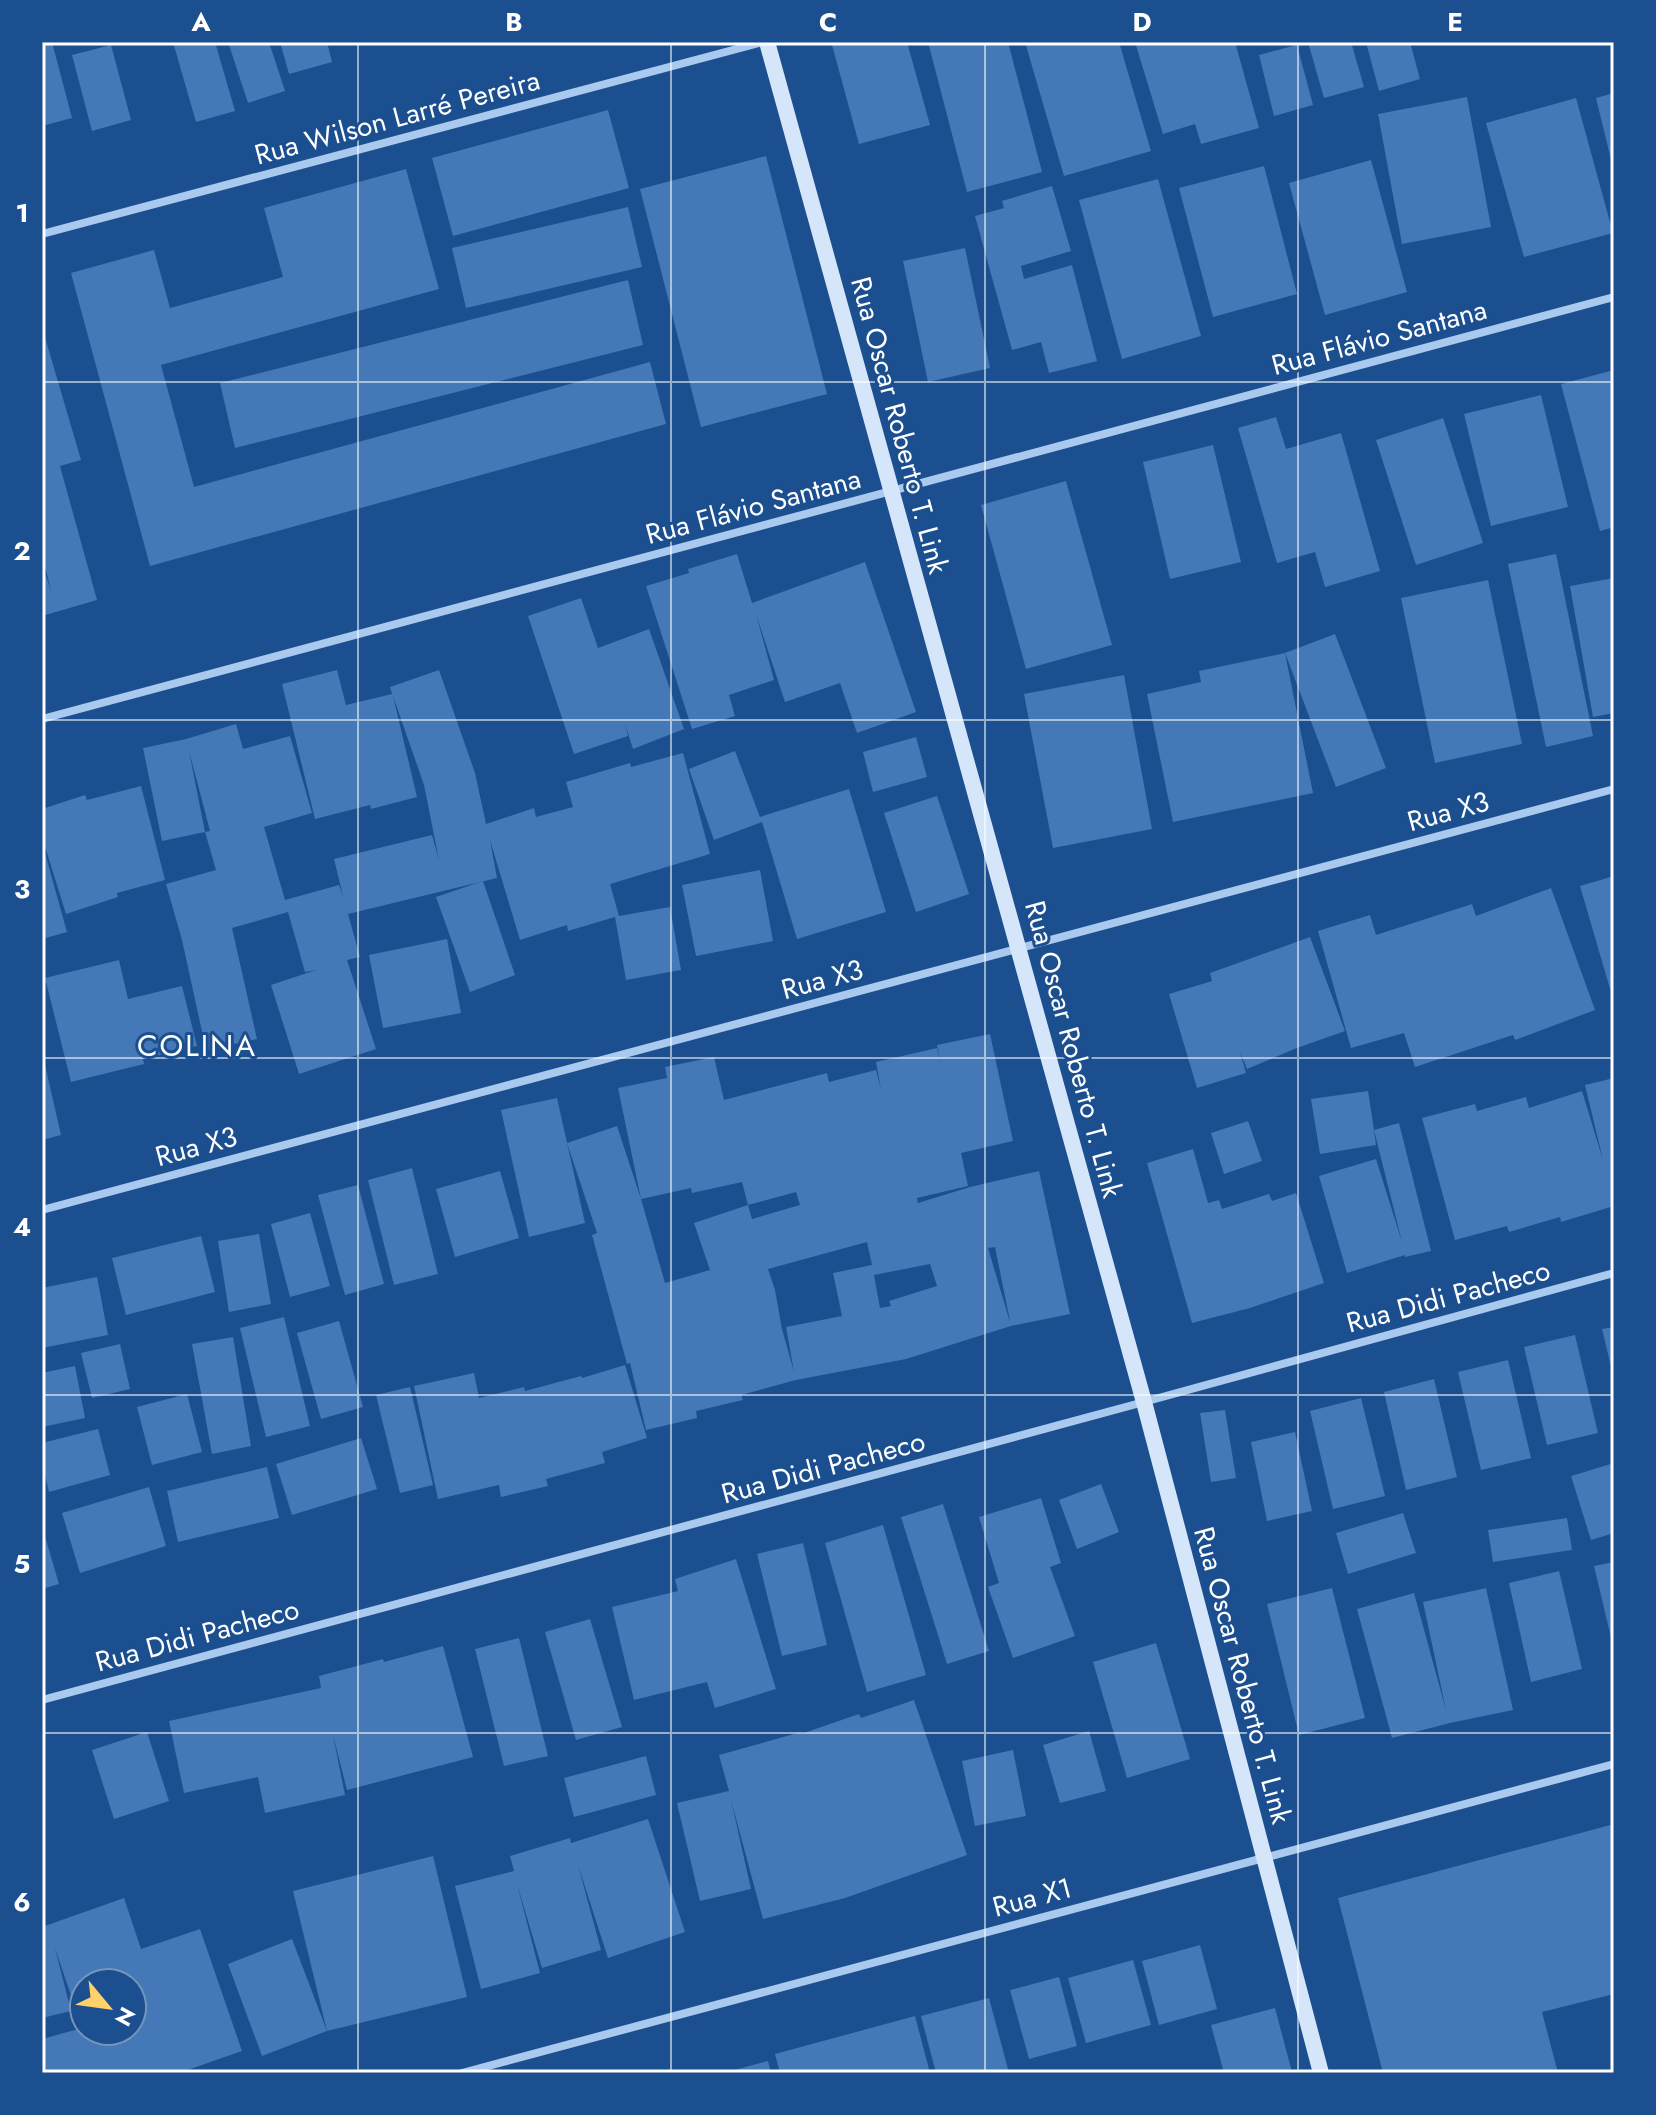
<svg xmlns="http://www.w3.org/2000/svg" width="1656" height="2115" font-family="Jost,sans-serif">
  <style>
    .building { fill: #4478b7; fill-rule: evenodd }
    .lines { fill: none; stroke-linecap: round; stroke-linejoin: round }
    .street { stroke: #a9c9ee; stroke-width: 8 }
    .secondary { stroke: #d6e6fa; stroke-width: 16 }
    .grid { fill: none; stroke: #fff; stroke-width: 2; stroke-opacity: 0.55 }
    .labels { text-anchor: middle; stroke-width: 6; stroke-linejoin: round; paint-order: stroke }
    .street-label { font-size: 28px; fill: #fff; stroke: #1b4f8f }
    .neighbourhood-label { font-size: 30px; letter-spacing: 2px; fill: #fff; stroke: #1b4f8f }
    .neatline { fill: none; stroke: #fff; stroke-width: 3 }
    .grid-label { font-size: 26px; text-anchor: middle; font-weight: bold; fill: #fff }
  </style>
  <rect width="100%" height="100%" fill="#1b4f8f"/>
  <g class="building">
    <polygon points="52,42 72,118 42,126 42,45"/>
    <polygon points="173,42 215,42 235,111 196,122"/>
    <polygon points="228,42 269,42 285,91 248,103"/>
    <polygon points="280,42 327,42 332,62 289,74"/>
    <polygon points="842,42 907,42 930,125 859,144 832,45"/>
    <polygon points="928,42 1008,42 1042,172 967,192"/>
    <polygon points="1025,42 1119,42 1151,151 1064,176"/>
    <polygon points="1135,42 1235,42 1259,128 1201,144 1195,124 1163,134"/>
    <polygon points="1308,42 1351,42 1364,87 1324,98"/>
    <polygon points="1366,42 1410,42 1420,79 1379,91"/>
    <polygon points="111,45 131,120 92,131 72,55"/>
    <polygon points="1297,45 1313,105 1274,116 1259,55"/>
    <polygon points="1614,93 1614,168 1613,168 1596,98"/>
    <polygon points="1467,97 1491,227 1402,244 1378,114"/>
    <polygon points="1576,98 1613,233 1524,257 1486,123"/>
    <polygon points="608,110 629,188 453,236 432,158"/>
    <polygon points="766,156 827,394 701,427 640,189"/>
    <polygon points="1371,160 1407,292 1325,315 1289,183"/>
    <polygon points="1264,166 1297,294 1213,317 1179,188"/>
    <polygon points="406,169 439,289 161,365 194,487 650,362 666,424 150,566 71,273 154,250 170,308 283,277 264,208"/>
    <polygon points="1158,179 1201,336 1122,359 1079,200"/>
    <polygon points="1052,186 1071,251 1021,266 1024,279 1072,265 1097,361 1049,373 1041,342 1012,350 975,216 1004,208 1002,201"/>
    <polygon points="628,207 642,267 466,308 452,248"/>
    <polygon points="965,248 990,368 928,382 903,261"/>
    <polygon points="628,280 643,345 235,448 220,383"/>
    <polygon points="42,327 81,460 60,466 97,600 42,616 42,565 51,590 42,555"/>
    <polygon points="1614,370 1614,527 1600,531 1561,384"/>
    <polygon points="1541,395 1568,507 1491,526 1464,414"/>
    <polygon points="1276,417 1286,449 1341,433 1380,571 1325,587 1315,552 1277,563 1238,428"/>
    <polygon points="1443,418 1483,543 1416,565 1376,440"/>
    <polygon points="1213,445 1241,562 1170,579 1143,462"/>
    <polygon points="1066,481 1112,645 1026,669 981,505"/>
    <polygon points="737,554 752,603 865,562 916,712 857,733 840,683 785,702 756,614 774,680 729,695 735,716 692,729 646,586 689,573 688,569"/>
    <polygon points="1556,554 1593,736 1546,747 1508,564"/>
    <polygon points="1614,578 1614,713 1593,717 1570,586"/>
    <polygon points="1488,580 1522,744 1435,763 1401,598"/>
    <polygon points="581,598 598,648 649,629 684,729 633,749 625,724 628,736 574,754 528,616"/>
    <polygon points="1335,634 1386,768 1336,787 1285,653"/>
    <polygon points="1285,653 1313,793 1173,822 1147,694 1201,682 1199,671"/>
    <polygon points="337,670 346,705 392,694 390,687 439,670 475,773 486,824 534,808 536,817 573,807 566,782 630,763 631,767 683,753 710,854 610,884 619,916 670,907 681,970 626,980 615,917 568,931 567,925 520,940 490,840 497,878 348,914 360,957 347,960 376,1049 299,1074 271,985 316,970 305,972 288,912 232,928 257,1039 206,1050 182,940 166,884 216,870 205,832 210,831 189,751 205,832 162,841 143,748 186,739 236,724 243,749 290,736 312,813 264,827 285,900 339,885 343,896 334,859 432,835 439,860 424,785 393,696 417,797 371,809 370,805 315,819 282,684"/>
    <polygon points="1124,675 1152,829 1053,848 1024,694"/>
    <polygon points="916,737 927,777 873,792 863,752"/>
    <polygon points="735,751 760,817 849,789 886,912 797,939 762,822 714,840 689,769"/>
    <polygon points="141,786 165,880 117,893 118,897 66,914 42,837 42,809 85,795 87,800"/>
    <polygon points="937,796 969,894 916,912 884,813"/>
    <polygon points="43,846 67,932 42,939 42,847"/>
    <polygon points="760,870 773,941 696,956 682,885"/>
    <polygon points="1614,876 1614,999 1613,999 1580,886"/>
    <polygon points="483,881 515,975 470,992 436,897"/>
    <polygon points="1551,888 1595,1010 1515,1040 1513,1035 1415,1067 1404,1033 1351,1048 1318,931 1370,915 1376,935 1472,904 1476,916"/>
    <polygon points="1310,937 1345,1031 1297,1048 1247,1069 1240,1052 1246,1073 1197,1088 1169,994 1212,981 1210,973"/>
    <polygon points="447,939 461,1013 383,1028 369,955"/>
    <polygon points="119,960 128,999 182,986 197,1046 143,1059 144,1064 71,1082 45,978"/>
    <path d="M990,1034L1013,1141L961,1153L968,1186L917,1198L918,1203L970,1187L1039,1171L1070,1314L1011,1326L906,1359L796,1380L741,1395L743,1400L696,1411L697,1418L646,1430L630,1363L627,1364L592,1235L597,1233L567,1143L617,1126L641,1199L618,1088L667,1078L665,1067L714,1057L724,1100L827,1073L829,1082L876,1070L881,1089L876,1062L937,1048L941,1064L937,1045ZM742,1182L748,1205L796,1192L800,1205L752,1219L748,1205L694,1223L710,1270L665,1283L641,1199L691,1188L692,1193ZM867,1242L872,1265L833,1273L842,1316L786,1327L794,1372L782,1329L775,1290L768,1269ZM995,1247L1010,1321V1322L988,1248ZM930,1264L937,1286L889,1301L891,1306L880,1308L874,1275Z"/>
    <polygon points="43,1056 61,1135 42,1140 42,1057"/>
    <polygon points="1614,1078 1614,1206 1561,1222 1560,1217 1509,1232 1507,1226 1455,1240 1422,1118 1475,1104 1477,1111 1526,1097 1529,1108 1582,1091 1603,1160 1585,1085"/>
    <polygon points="1368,1091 1374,1130 1399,1123 1431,1251 1405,1257 1405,1255 1347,1273 1319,1176 1376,1159 1402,1242 1374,1130 1376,1145 1320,1154 1311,1099"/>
    <polygon points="557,1098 585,1223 529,1237 501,1110"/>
    <polygon points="1248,1121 1262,1161 1224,1174 1211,1133"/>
    <polygon points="1193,1149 1208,1203 1219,1200 1222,1209 1269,1194 1272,1201 1296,1193 1324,1283 1250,1308 1192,1323 1147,1163"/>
    <polygon points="412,1168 438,1274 394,1285 368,1180"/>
    <polygon points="500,1171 519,1238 455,1257 436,1189"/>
    <polygon points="358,1185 384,1284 345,1295 318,1195"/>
    <polygon points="310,1213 330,1286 290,1297 271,1224"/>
    <polygon points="259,1234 271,1304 229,1312 218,1241"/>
    <polygon points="201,1236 215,1292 126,1315 112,1258"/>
    <polygon points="97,1277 108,1335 42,1348 42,1288"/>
    <polygon points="284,1317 310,1426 266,1437 240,1328"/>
    <polygon points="339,1321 363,1407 321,1419 297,1333"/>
    <polygon points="1614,1327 1614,1375 1613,1375 1602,1329"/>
    <polygon points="1575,1335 1598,1433 1547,1445 1524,1347"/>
    <polygon points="233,1337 251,1446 212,1454 192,1344"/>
    <polygon points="120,1344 130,1389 92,1398 81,1353"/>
    <polygon points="1508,1360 1531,1458 1481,1470 1458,1372"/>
    <polygon points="625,1365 647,1438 602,1452 605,1463 546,1479 548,1486 501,1497 499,1485 438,1499 414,1386 474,1373 479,1398 524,1387 525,1391 581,1376 582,1378"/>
    <polygon points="75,1366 85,1418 42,1427 42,1373"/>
    <polygon points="1434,1379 1457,1477 1406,1490 1384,1392"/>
    <polygon points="410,1387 433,1485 400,1493 376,1395"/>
    <polygon points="187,1394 202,1452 152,1465 137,1407"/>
    <polygon points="1361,1398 1385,1496 1333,1509 1310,1411"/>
    <polygon points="1225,1410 1236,1478 1211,1482 1200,1413"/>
    <polygon points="98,1429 110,1475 49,1492 42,1463 42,1443"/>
    <polygon points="1295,1432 1312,1511 1267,1521 1251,1442"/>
    <polygon points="361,1438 377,1489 292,1515 276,1464"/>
    <polygon points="1614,1463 1614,1533 1591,1540 1571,1476"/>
    <polygon points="267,1467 279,1518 178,1542 167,1491"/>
    <polygon points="1101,1484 1119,1532 1077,1549 1059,1500"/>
    <polygon points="149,1487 166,1546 80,1573 62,1513"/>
    <polygon points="1041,1498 1061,1563 1050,1567 1075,1636 1013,1658 988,1587 999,1583 979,1517"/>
    <polygon points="943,1504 989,1651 947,1664 901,1517"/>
    <polygon points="1403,1513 1416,1553 1348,1574 1336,1533"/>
    <polygon points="1567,1518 1572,1550 1493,1562 1488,1530"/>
    <polygon points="883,1525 926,1675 867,1692 825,1543"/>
    <polygon points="42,1526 59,1584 42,1589"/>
    <polygon points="803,1543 827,1645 782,1656 757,1554"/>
    <polygon points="736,1559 776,1689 715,1708 707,1682 634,1700 612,1607 678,1591 675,1579"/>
    <polygon points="1614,1562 1614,1646 1613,1646 1594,1566"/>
    <polygon points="1559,1571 1582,1669 1531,1682 1509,1583"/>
    <polygon points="1332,1588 1365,1718 1299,1735 1267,1604"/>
    <polygon points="1486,1588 1513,1710 1450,1723 1392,1738 1357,1609 1414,1593 1446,1710 1423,1602"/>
    <polygon points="590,1619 622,1727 576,1740 545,1632"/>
    <polygon points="519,1638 548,1756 504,1766 475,1649"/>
    <polygon points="1156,1643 1190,1759 1127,1778 1093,1662"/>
    <polygon points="443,1646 473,1757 347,1790 333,1735 345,1795 265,1813 258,1777 184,1793 169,1721 321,1688 319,1676 383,1659 384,1662"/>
    <polygon points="914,1700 967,1855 845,1898 763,1919 731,1800 751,1889 700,1901 677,1803 729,1791 719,1755 801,1732 801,1734 859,1714 861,1718"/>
    <polygon points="1089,1731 1106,1791 1060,1803 1043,1745"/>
    <polygon points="147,1732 169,1801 114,1819 92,1750"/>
    <polygon points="1013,1750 1026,1816 975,1826 962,1761"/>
    <polygon points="646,1756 656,1795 574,1817 564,1778"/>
    <polygon points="648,1819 685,1932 608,1958 578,1865 601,1950 542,1968 517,1884 540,1973 481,1989 455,1886 514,1871 510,1856 570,1838 571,1843"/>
    <polygon points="1614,1824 1614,1994 1542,2012 1558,2073 1383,2073 1338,1898"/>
    <polygon points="433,1856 467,1997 327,2031 293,1891"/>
    <path d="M124,1898L141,1949L200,1929L242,2051L179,2073H42V2039L82,2028L55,1948L71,2011L42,2018V1927ZM84,1983H132V2031H84Z"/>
    <polygon points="292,1939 327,2031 262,2056 228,1964"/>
    <polygon points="1200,1945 1217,2009 1159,2025 1142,1961"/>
    <polygon points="1133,1960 1151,2025 1086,2043 1068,1978"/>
    <polygon points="1059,1977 1077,2046 1029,2059 1010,1990"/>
    <polygon points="989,1998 1009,2073 936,2073 921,2016"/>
    <polygon points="1275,2008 1292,2072 1224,2073 1211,2025"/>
    <polygon points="915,2016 930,2073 780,2073 775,2054"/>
    <polygon points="768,2061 771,2073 727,2073 727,2072"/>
  </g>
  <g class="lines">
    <g class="street">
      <polyline points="42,234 763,42"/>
      <polyline points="42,719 1614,297"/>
      <polyline points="42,1210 1614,789"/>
      <polyline points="42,1700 1144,1402 1614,1273"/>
      <polyline points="462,2073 1614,1764"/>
    </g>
    <polyline class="secondary" points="767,42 1144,1402 1321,2073"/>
  </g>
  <path class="grid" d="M358,42V2073M671,42V2073M985,42V2073M1298,42V2073M42,382H1614M42,720H1614M42,1058H1614M42,1395H1614M42,1733H1614"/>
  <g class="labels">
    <g class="street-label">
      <text transform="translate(397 117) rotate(-15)" y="10">Rua Wilson Larré Pereira</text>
      <text transform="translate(1379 337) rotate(-15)" y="10">Rua Flávio Santana</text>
      <text transform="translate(900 425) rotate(75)" y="10">Rua Oscar Roberto T. Link</text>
      <text transform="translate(753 506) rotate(-15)" y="10">Rua Flávio Santana</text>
      <text transform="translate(1448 811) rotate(-15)" y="10">Rua X3</text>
      <text transform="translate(822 979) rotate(-15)" y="10">Rua X3</text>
      <text transform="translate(1074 1049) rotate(75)" y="10">Rua Oscar Roberto T. Link</text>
      <text transform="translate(196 1146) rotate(-15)" y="10">Rua X3</text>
      <text transform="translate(1448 1296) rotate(-15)" y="10">Rua Didi Pacheco</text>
      <text transform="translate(823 1467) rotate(-15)" y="10">Rua Didi Pacheco</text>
      <text transform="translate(197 1635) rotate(-15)" y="10">Rua Didi Pacheco</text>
      <text transform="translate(1243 1675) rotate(75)" y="10">Rua Oscar Roberto T. Link</text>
      <text transform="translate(1032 1897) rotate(-15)" y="10">Rua X1</text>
    </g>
    <g class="neighbourhood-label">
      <text x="197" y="1056">COLINA</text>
    </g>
  </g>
  <rect width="1656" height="2115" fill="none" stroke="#1b4f8f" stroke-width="88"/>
  <g transform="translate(108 2007) rotate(119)"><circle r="38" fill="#1b4f8f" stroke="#7695bc" stroke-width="2"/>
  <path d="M0-6L14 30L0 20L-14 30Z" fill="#ffd166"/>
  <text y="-12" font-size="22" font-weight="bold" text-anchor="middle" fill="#ffffff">N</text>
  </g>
  <rect x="44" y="44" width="1568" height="2027" class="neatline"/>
  <g class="grid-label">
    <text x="201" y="31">A</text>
    <text x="514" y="31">B</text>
    <text x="828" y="31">C</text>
    <text x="1142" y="31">D</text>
    <text x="1455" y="31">E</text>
    <text x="22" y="222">1</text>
    <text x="22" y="560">2</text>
    <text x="22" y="898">3</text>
    <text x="22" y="1236">4</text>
    <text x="22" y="1573">5</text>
    <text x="22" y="1911">6</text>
  </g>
</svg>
